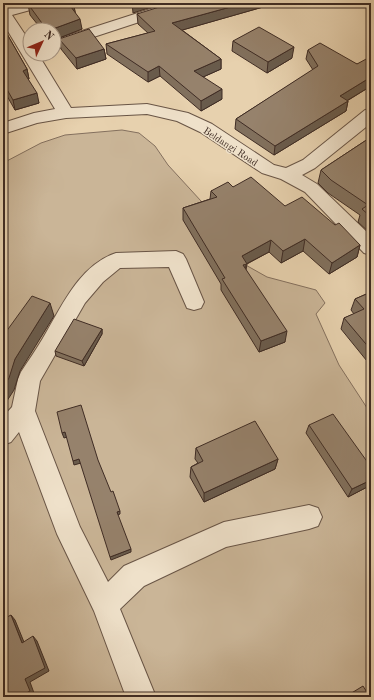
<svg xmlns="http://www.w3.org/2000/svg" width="374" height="700" font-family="'Old Standard TT',serif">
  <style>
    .green { fill: #cab597; stroke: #84705e }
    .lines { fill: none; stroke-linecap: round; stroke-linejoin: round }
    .minor-casing { stroke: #695546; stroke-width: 2 }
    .minor { fill: #efe1ca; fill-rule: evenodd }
    .wall { fill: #81705d; stroke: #3f2c24 }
    .shaded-wall { fill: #695b4c; stroke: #3f2c24 }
    .building { fill: #96826c; stroke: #3f2c24 }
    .labels { text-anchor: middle; stroke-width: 3; stroke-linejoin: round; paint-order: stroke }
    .far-street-label { font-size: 10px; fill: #3f2c24; stroke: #efe1ca }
  </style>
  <rect width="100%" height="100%" fill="#e7d1ae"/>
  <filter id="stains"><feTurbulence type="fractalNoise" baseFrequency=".005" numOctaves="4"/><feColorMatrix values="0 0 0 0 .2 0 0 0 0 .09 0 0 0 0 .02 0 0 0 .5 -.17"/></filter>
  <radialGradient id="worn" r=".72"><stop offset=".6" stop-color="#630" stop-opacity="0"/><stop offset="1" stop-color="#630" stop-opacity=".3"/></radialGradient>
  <polygon class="green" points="122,130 139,133 155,146 168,165 212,213 235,259 267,277 316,290 325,303 316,314 339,365 371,414 371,697 3,697 3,163 41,143 65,135"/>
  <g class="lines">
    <defs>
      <g id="minor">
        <polygon points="24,3 47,3 45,6 12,15 30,42 30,54 38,54 71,108 147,104 188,113 212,124 274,165 286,168 303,160 365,110 371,109 371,123 315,168 302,175 317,184 371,236 371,255 364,253 305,192 281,179 262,173 200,132 177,121 147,114 66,118 37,123 3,134 3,123 34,113 55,109 3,23 3,8"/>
        <polygon points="169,3 190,3 188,6 54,50 54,40"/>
        <path d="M176,251L183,254L186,259L204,302L201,308L194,310L187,308L169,267L120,268L103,282L85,303L40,381L35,411L80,527L108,582L124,566L224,522L309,505L318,508L322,517L318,526L309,529L226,547L144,586L120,609L156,697H126L94,611L57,534L19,432L11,442L3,445V417L12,407L18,379L21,372C28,361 36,350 43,338C61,308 79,265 116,253Z"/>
      </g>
    </defs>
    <use href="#minor" class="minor-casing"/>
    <use href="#minor" class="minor"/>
  </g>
  <g class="wall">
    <polygon points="29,3 72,3 74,6 75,13 82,29 54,40 54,30 42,30 30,15 28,4 29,4"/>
    <polygon points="270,5 182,30 221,59 221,69 203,77 222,99 201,111 160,76 148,82 107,54 106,44 148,33 138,24 137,14"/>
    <polygon points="3,27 27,69 29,79 28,80 39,103 15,110 7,96 3,97"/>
    <polygon points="59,39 104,49 106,59 77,69 61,49"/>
    <polygon points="233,41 292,58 267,73 232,51"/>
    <polygon points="308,50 357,64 371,60 371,86 347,101 348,101 346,111 274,155 235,129 236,119 313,70 306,59"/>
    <polygon points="371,137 371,234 358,222 360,215 328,193 318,183 321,170"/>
    <polygon points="233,187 335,225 360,245 357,257 329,274 303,251 281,263 269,252 247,264 246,270 285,342 259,352 221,290 221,284 183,220 183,208 210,199 211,191"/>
    <polygon points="371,292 371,366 341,329 344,318 354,314 351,310 355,299"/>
    <polygon points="102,329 102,334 84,366 56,356 55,351"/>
    <polygon points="309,425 371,467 371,485 348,497 306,433"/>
    <polygon points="196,448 278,459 275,469 204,502 190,477 191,467 198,463 195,459"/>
  </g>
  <g class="shaded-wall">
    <polygon points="132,3 164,3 133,13"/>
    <polygon points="245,3 271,3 270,5 172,33 172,23"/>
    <polygon points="74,6 76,16 71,7"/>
    <polygon points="80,19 82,29 54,40 54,30 50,30"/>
    <polygon points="294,47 292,58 267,73 268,62"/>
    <polygon points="104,49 106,59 77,69 76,58"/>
    <polygon points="221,59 221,69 194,81 194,71"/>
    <polygon points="159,66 160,76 148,82 148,72"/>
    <polygon points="27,69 29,79 25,80 23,71"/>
    <polygon points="371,77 371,86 338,106 340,96"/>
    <polygon points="5,86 7,96 3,97 3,87"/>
    <polygon points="222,89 222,99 201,111 201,101"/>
    <polygon points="37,93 39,103 15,110 13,100"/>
    <polygon points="348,101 346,111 274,155 275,146"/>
    <polygon points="305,239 303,251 281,263 283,251"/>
    <polygon points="271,240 269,252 246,264 245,276 242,256"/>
    <polygon points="360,245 357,257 329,274 332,263"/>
    <polygon points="50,303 54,316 20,371 14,390 3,407 3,388 15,359"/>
    <polygon points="102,329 102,334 84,366 82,361"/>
    <polygon points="287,331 285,342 259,352 261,341"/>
    <polygon points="65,432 67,437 64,438 62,433"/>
    <polygon points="79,459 81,463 74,465 73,461"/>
    <polygon points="278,459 275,469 204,502 204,493"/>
    <polygon points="371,480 371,485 348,497 352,489"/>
    <polygon points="120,511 120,514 118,515 117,512"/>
    <polygon points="131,549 131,552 111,560 110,557"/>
    <polygon points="11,615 15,620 26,647 22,643"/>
    <polygon points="33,636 37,641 49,671 30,682 34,693 28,697 19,697 25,679"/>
  </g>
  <g class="building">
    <polygon points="31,3 72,3 74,6 71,7 80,19 50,30 47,30 28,4 31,4"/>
    <polygon points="172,3 245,3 172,23 221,59 194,71 222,89 201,101 159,66 148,72 106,44 155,31 137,14"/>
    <polygon points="3,27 27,69 23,71 37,93 13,100 5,86 3,87"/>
    <polygon points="259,27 294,47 268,62 233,41"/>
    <polygon points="89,29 104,49 76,58 59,39"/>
    <polygon points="320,43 357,64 368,58 371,60 371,77 340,96 348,101 275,146 236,119 318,66 308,50"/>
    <polygon points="371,137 371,217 362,209 368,205 331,180 321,170"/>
    <polygon points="251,177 285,206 302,197 335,225 339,223 360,245 332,263 305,239 283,251 271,240 242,256 247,264 243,265 287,331 261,341 222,279 225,278 183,208 217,197 211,191 228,182 233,187"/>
    <polygon points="371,292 371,350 344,318 364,309 355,299"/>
    <polygon points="32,296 50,303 15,359 9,378 3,388 3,336"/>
    <polygon points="74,319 102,329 82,361 55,351"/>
    <polygon points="81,405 98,460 111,492 113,491 120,511 117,512 131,549 110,557 79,459 73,461 65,432 62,433 57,412"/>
    <polygon points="333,414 371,467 371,480 352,489 309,425"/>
    <polygon points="255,421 278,459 204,493 191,467 203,461 196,448"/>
    <polygon points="11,615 22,643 33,636 45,668 25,679 30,691 19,697 3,697 3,619"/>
    <polygon points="363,686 370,697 345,697"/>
  </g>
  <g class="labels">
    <g class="far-street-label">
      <text transform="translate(231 146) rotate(33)" y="4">Beldangi Road</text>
    </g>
  </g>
  <rect width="374" height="700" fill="none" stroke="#e7d1ae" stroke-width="16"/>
  <rect x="4" y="4" width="366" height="692" fill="none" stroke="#3f2c24" stroke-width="2"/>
  <rect x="8" y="8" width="358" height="684" fill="none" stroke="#3f2c24"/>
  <g transform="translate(42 42) rotate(46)"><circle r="19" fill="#efe1ca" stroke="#a99988"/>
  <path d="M0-3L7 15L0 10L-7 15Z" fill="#8f2418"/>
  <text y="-6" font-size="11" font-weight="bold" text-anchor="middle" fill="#3f2c24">N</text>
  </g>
  <rect width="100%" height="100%" filter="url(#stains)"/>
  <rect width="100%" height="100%" fill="url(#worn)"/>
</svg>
